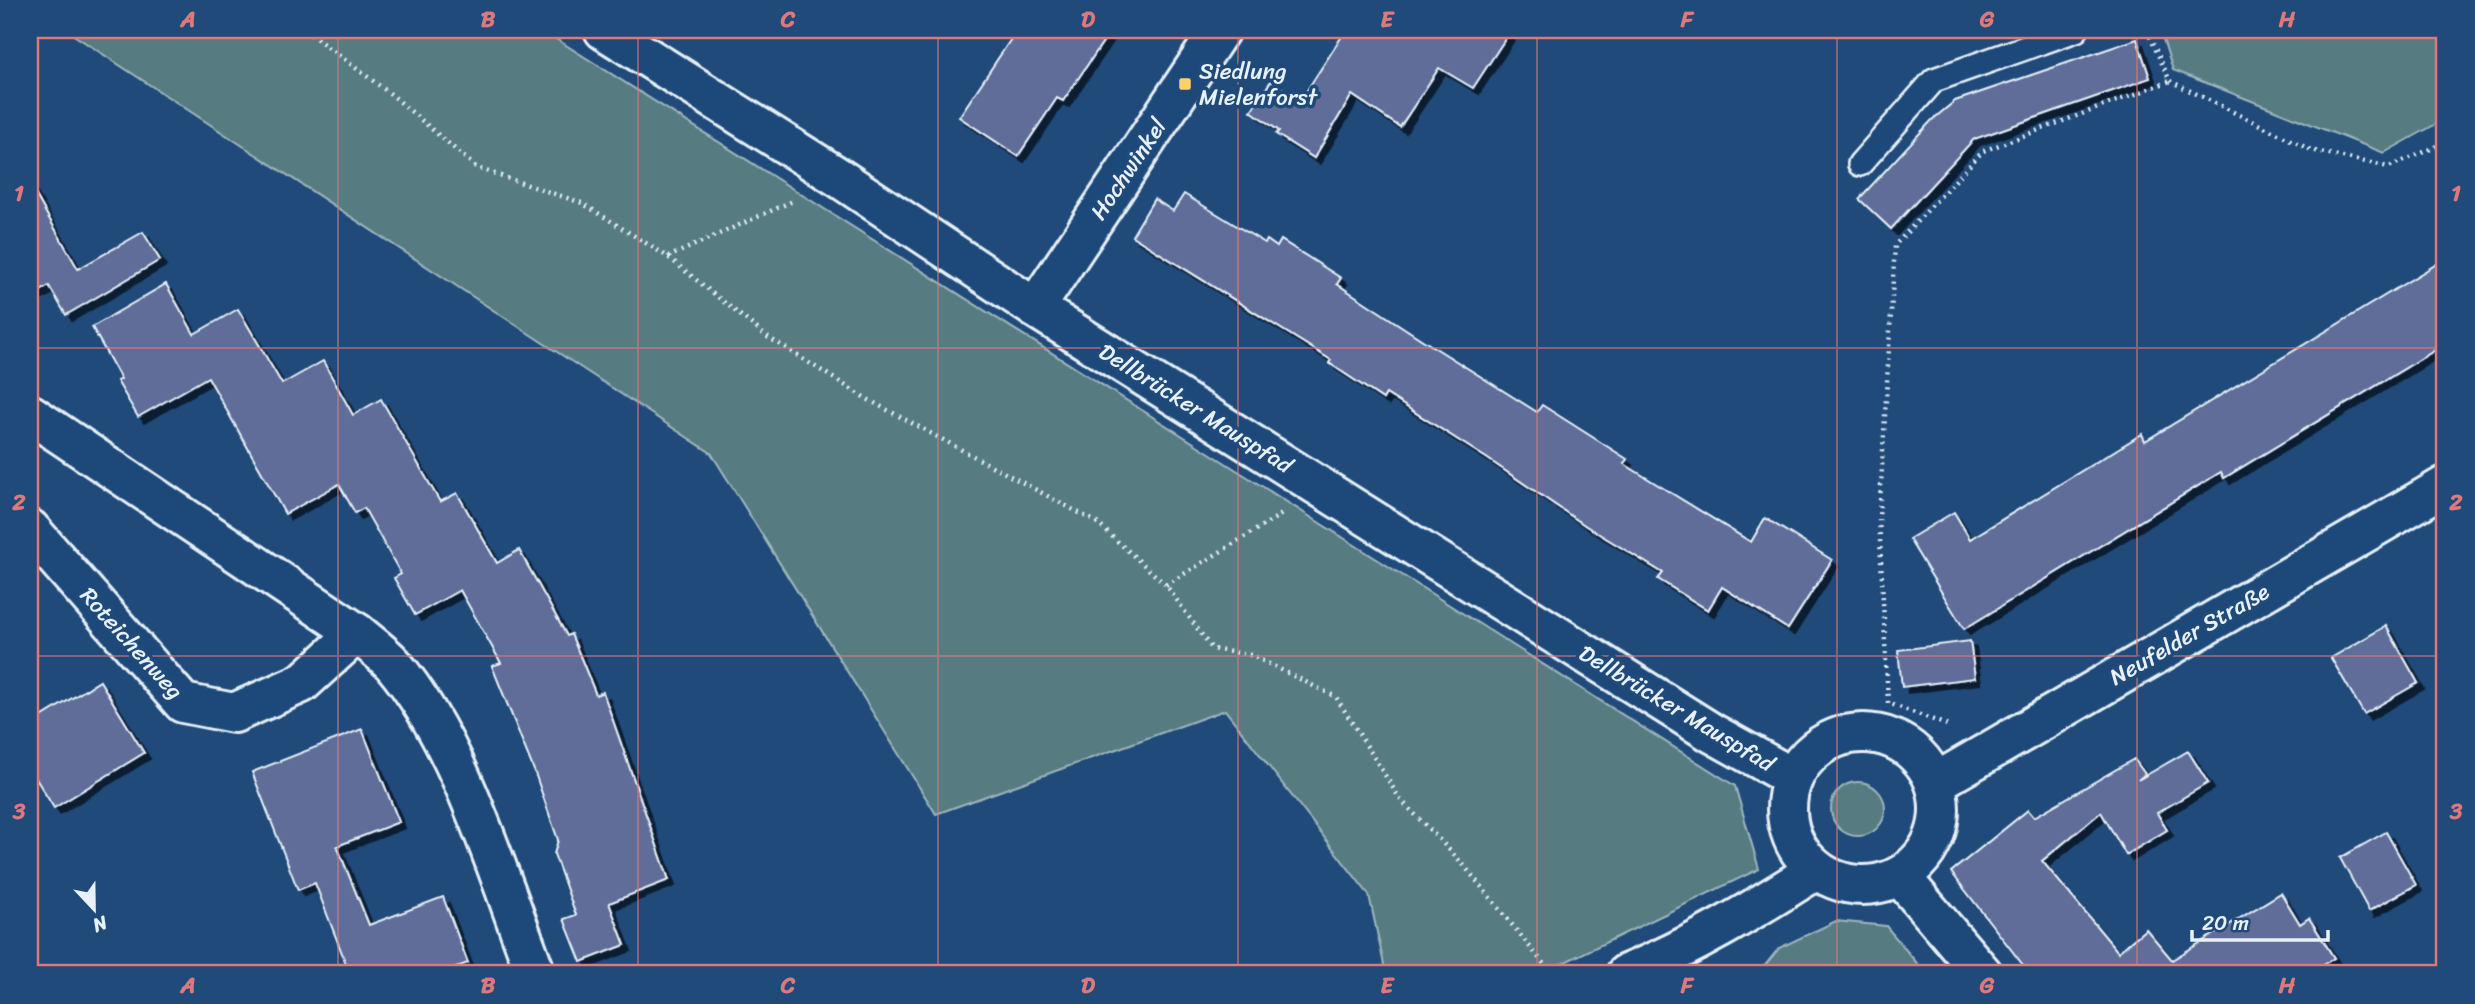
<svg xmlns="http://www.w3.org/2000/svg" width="2475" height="1004" font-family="Sriracha,sans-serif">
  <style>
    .green { fill: #567c82; stroke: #9fb6bd; stroke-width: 2 }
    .building { fill: #616d98; stroke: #e8f1f8; stroke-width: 2; filter: url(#shadow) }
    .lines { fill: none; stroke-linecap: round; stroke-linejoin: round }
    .service-casing { stroke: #e8f1f8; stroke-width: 28 }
    .minor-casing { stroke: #e8f1f8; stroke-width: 44 }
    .secondary-casing { stroke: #e8f1f8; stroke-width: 44 }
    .path { stroke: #e8f1f8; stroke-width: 4.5; stroke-dasharray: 2 5; stroke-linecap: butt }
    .service { stroke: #1f4a7a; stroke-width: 23 }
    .minor { stroke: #1f4a7a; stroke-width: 38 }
    .secondary { stroke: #1f4a7a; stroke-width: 38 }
    .grid { fill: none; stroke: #dd787b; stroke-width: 2; stroke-opacity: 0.55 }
    .poi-dot { fill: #ffd166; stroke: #1f4a7a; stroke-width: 2.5 }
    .labels { text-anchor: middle; stroke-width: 7; stroke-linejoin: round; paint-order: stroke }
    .poi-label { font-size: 23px; fill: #e8f1f8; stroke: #1f4a7a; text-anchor: start }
    .street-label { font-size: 23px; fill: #e8f1f8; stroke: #1f4a7a }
    .neatline { fill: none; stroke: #dd787b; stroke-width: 2.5 }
    .grid-label { font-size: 23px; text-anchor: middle; font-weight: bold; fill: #dd787b }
  </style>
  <defs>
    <filter id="shadow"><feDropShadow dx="6" dy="6" stdDeviation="0" flood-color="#0009"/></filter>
  </defs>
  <rect width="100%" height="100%" fill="#1f4a7a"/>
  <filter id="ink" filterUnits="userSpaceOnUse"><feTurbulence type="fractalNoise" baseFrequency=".0143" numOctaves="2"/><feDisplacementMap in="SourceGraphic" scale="14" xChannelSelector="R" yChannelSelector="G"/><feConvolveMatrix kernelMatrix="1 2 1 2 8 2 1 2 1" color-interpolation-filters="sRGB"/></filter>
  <g filter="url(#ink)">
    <g class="green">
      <polygon points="66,30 542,30 1735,786 1759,869 1540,974 1386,974 1369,895 1225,710 936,814 711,453"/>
      <polygon points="2160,30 2445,30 2445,119 2384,153 2173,70"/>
      <circle cx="1858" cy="809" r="27"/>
      <polygon points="1836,921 1886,926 1926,974 1758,974 1779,948"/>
    </g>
    <g class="building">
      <polygon points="1017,30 1111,30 1063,101 1057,98 1018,156 959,117"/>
      <polygon points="1346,30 1511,30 1473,88 1439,68 1400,127 1352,95 1314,158 1276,134 1279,131 1251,111 1271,81 1300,101"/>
      <polygon points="2137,39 2150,78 1974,139 1891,229 1859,199 1932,120 1955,101"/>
      <polygon points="30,185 78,269 143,232 160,260 66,315 49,286 30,297"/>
      <polygon points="1184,194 1265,243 1267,240 1277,247 1281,240 1341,278 1337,284 1421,339 1537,412 1542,405 1627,459 1624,464 1751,542 1765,518 1832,560 1788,629 1722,587 1708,610 1658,579 1663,573 1586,526 1488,459 1386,394 1383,399 1329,363 1331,360 1132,236 1154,199 1173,211"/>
      <polygon points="2445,259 2445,344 2224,478 2221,472 1964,629 1909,539 1954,512 1970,539 2142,434 2145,441"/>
      <polygon points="166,284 194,334 238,309 282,384 323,361 353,415 381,399 440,502 457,493 497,563 519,550 567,636 571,634 596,695 603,692 669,880 609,903 625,945 581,962 564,919 576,915 554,854 558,840 535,773 492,666 501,663 460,590 415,615 394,578 401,574 364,508 355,513 339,484 285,514 208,377 138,417 117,381 121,379 92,327"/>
      <polygon points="2386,626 2418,683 2364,714 2331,658"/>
      <polygon points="1970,641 1975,678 1902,687 1898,650"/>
      <polygon points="100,681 144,753 54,808 30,769 30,724"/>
      <polygon points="362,729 399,822 337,846 369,925 443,897 468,963 438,974 350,974 315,883 298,890 252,772"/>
      <polygon points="2188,751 2208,783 2157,813 2167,830 2126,855 2101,812 2042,861 2118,952 2146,929 2172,960 2281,893 2300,924 2309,918 2334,958 2308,974 2030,974 1951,872 2028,810 2034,817 2134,759 2145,774 2138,780"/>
      <polygon points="2386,832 2416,885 2369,911 2340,858"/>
    </g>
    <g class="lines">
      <defs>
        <polyline id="service" points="1860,164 1934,80 2076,30"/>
        <g id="minor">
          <polyline points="1035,308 1220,30"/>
          <path d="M30,414L357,633C369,643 383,653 393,664C461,744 498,876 536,974"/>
          <polyline points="30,529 183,703 234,713 302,683 357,633"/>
          <polyline points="1935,783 2445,486"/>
          <path d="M1626,974C1693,947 1755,909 1816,870"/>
        </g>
        <g id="secondary">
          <polyline points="604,30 838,177 1035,308 1712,733 1793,778"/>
          <circle cx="1863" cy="809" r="76"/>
          <polyline points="1900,876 1983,974"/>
        </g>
      </defs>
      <use href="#service" class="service-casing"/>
      <use href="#minor" class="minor-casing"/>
      <use href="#secondary" class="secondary-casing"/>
      <g class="path">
        <polyline points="305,30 392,95 477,168 582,203 668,257 766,336 867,399 1096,522 1166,585 1212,649 1251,655 1336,697 1400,799 1462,863 1552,974"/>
        <polyline points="2147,30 2170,81 2311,150 2389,167 2445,143"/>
        <polyline points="668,257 795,200"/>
        <polyline points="1166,585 1282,514"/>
        <polyline points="1947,725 1888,703 1879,519 1895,245 1983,151 2170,81"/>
      </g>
      <use href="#service" class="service"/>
      <use href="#minor" class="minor"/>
      <use href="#secondary" class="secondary"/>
    </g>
  </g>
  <path class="grid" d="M338,30V974M638,30V974M938,30V974M1238,30V974M1537,30V974M1837,30V974M2137,30V974M30,348H2445M30,656H2445"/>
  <rect class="poi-dot" x="1178" y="77" width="14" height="14" rx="3.5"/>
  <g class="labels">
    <g class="poi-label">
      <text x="1199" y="79">Siedlung<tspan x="1199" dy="26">Mielenforst</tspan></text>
    </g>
    <g class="street-label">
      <text transform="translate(1128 169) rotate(-56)" y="8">Hochwinkel</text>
      <text transform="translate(1196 408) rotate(32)" y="8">Dellbrücker Mauspfad</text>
      <text transform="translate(2189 634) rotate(-30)" y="8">Neufelder Straße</text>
      <text transform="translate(132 643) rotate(48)" y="8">Roteichenweg</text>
      <text transform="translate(1677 708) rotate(31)" y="8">Dellbrücker Mauspfad</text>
    </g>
  </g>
  <rect width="2475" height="1004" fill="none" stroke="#1f4a7a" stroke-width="77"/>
  <g transform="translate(94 909) rotate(158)" stroke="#1f4a7a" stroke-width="5" paint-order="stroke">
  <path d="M0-5L12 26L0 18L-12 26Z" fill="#e8f1f8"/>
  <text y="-10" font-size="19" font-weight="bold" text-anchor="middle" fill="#e8f1f8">N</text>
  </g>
  <path d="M2192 930v10h136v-10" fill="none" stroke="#e8f1f8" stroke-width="3.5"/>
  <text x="2202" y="930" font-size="21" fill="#e8f1f8" stroke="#1f4a7a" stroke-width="5" paint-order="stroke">20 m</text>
  <rect x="38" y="38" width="2398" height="927" class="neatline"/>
  <g class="grid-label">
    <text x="188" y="27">A</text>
    <text x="488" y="27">B</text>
    <text x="788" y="27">C</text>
    <text x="1088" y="27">D</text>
    <text x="1387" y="27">E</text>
    <text x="1687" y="27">F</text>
    <text x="1987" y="27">G</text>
    <text x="2287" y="27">H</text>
    <text x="19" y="201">1</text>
    <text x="2456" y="201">1</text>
    <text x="19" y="510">2</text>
    <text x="2456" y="510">2</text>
    <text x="19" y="819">3</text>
    <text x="2456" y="819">3</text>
    <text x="188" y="993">A</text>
    <text x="488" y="993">B</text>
    <text x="788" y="993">C</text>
    <text x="1088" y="993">D</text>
    <text x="1387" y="993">E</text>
    <text x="1687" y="993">F</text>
    <text x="1987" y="993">G</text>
    <text x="2287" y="993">H</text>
  </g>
</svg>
